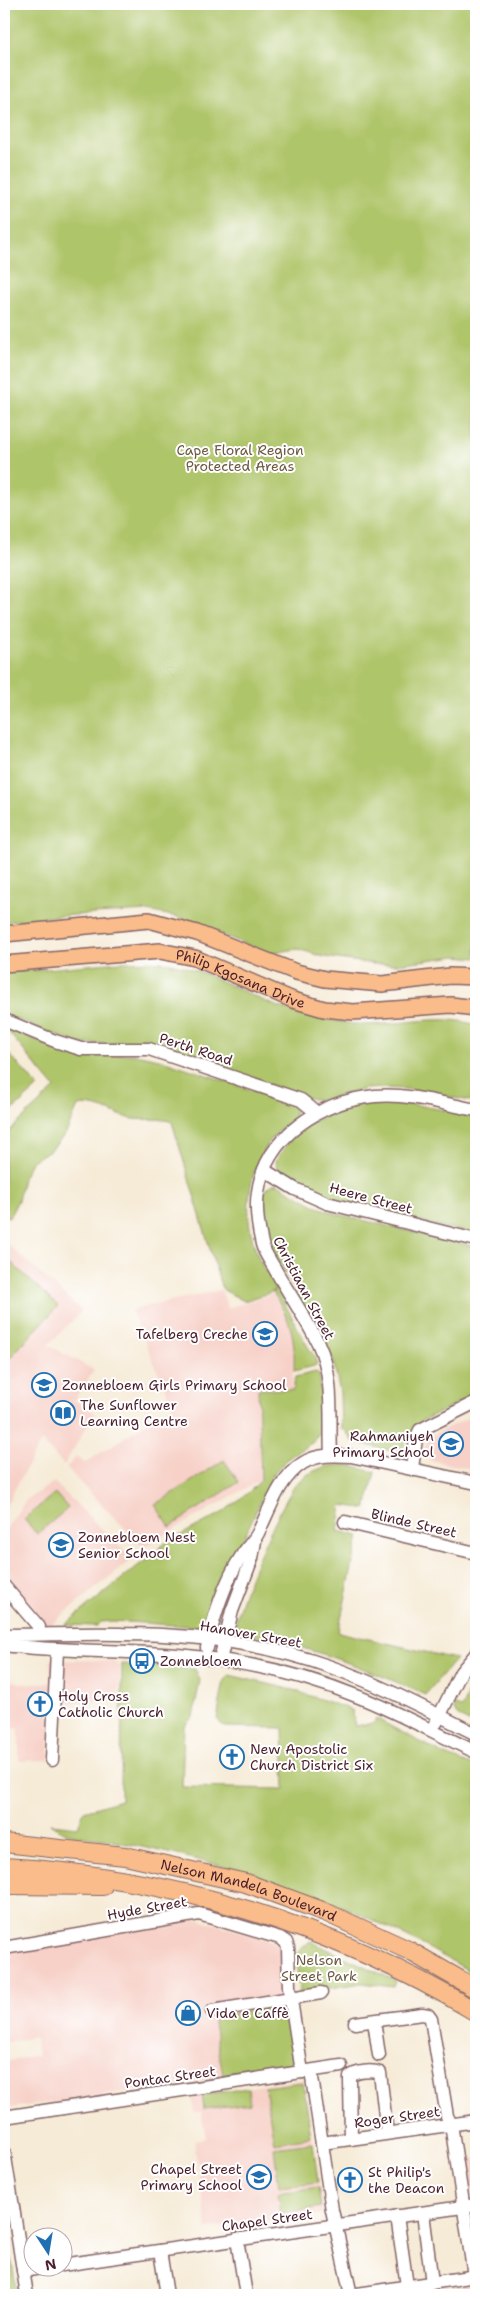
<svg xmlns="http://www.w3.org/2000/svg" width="480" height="2299" font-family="'Shantell Sans',sans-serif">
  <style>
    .built { fill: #f7d1c8 }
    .green { fill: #afc569; stroke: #7c724a }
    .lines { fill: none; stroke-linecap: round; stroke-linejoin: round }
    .minor-casing { stroke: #866667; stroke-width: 15 }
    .major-casing { stroke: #866667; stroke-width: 18 }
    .highway-casing { stroke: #866667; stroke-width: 20 }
    .minor { stroke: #fff; stroke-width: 12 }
    .major { stroke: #f9bc8a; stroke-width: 15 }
    .highway { stroke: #f9bc8a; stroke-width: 18 }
    .labels { text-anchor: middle; stroke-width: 4; stroke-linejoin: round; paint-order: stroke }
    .park-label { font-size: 14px; fill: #6d5941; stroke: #fff }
    .street-label { font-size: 14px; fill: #4a1f2b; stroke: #fff }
    .poi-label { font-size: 14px; fill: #4a1f2b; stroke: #fff; text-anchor: start }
  </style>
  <rect width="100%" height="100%" fill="#fff"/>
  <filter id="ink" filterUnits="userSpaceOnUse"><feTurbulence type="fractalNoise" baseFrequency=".02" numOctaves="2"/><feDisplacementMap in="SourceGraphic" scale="10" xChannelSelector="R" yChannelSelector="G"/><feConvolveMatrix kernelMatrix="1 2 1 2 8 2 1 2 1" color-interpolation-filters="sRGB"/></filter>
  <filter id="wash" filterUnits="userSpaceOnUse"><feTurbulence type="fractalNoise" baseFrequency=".0096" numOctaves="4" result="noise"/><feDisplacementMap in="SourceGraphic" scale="20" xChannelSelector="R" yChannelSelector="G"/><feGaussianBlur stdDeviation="1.12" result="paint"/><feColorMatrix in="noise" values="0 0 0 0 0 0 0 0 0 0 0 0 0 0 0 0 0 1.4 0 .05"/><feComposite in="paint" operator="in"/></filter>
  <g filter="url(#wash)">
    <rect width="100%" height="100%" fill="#f6ebd7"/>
    <g class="built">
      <polygon points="4,1241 82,1311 48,1345 94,1370 74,1400 95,1413 64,1465 41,1441 4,1509"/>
      <polygon points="221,1290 228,1308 273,1294 290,1323 294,1344 292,1389 257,1388 260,1480 143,1547 66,1468 76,1457 85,1463 173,1406 131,1310"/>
      <polygon points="476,1414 476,1470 430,1460 424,1450 427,1437"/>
      <polygon points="54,1482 132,1559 48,1627 4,1576 4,1532 26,1500"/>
      <polygon points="51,1660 113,1661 120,1667 119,1703 51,1701 49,1760 19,1761 19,1729 4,1726 4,1679 30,1685 31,1683 50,1683"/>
      <polygon points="198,1919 278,1943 282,1953 282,1983 286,2004 213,2017 223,2078 5,2109 4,2062 38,2055 35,2037 4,2043 4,1952"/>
      <polygon points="304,2079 323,2214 207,2229 194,2140 206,2138 201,2112 194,2112 192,2096"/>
      <polygon points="476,2158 476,2190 468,2191 463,2160"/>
      <polygon points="476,2284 476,2295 403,2295 465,2286"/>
    </g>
    <g class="green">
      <polygon points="4,4 476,4 476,958 456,956 398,964 374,964 324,957 298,949 268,953 178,917 147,911 58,916 4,922"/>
      <path d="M120,962C137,962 154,960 170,963C208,971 241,992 276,1006C302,1015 328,1020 354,1024C395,1028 437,1012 476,1025V1102L407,1089L383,1088L365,1089L319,1101L140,1043L81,1044L4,1015V973Z"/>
      <path d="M4,1027L60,1050L81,1055L135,1054L159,1059L290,1103L295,1110L294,1118C250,1148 238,1209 258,1256C262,1267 270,1276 276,1286L272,1292L244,1301L222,1289L172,1122C159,1117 147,1121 134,1119C115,1116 97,1102 78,1106L66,1133L53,1148L31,1162L23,1178L18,1200L10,1216L4,1218V1136L55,1088Z"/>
      <polygon points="4,1048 38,1087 4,1118"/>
      <path d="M371,1102L411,1104L476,1116V1234C415,1220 350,1212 294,1181C287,1177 279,1174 277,1167C274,1159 280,1153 285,1147C304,1119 340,1109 371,1102Z"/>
      <path d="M276,1183L318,1207L337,1214L476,1247V1395L421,1421L413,1430L410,1441H405L404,1447L395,1452L352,1441L345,1430L341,1429L340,1393L333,1359L267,1239C264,1222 254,1190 276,1183Z"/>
      <polygon points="4,1256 58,1306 4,1364"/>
      <path d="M276,1287C282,1297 309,1352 314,1355L317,1364L314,1366L294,1371C295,1334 292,1324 273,1292Z"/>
      <polygon points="316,1372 319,1374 321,1398 321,1434 318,1434 313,1442 287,1459 273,1475 202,1627 112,1621 101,1622 97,1626 65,1625 139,1565 149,1559 164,1544 222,1513 249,1492 261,1480 258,1389 293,1390 295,1377"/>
      <polygon points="224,1460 239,1482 170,1527 155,1505"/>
      <path d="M346,1465L375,1472L366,1509L342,1505L338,1531L359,1536L338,1632L456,1659L425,1695C365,1667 304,1645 238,1632L236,1627C233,1608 283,1499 297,1483C310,1470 328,1464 346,1465Z"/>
      <polygon points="55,1493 68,1508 37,1534 24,1519"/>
      <path d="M122,1664L195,1669L200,1680L193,1717L184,1726L182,1787L285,1789L283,1728L224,1727L217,1719L224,1680L229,1675L290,1689L352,1710L355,1726L375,1723V1719H377L443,1754L476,1767V1975C397,1928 311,1888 222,1866C184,1856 145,1847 107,1840C84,1836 69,1838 50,1824L78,1827L84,1811L121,1800Z"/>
      <path d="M476,1673V1725C466,1720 454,1718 453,1705L461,1708L463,1705Z"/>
      <polygon points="310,1941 396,1981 394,1987 362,1983 299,1993 296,1954"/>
      <polygon points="280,2005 282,2021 287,2021 294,2063 223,2075 213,2017"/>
      <polygon points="303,2082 311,2137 274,2143 265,2087"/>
      <polygon points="248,2088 250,2103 204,2109 202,2095"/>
      <polygon points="313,2143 318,2182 279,2187 274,2148"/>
      <polygon points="318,2187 321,2207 281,2213 278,2193"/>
      <polygon points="4,2209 17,2295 4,2295"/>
    </g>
  </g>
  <g filter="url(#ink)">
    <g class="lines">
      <defs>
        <g id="minor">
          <polyline points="4,1020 55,1041 81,1049 149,1049 301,1100 317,1113"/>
          <polyline points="264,1170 295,1189 327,1203 476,1240"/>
          <path d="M331,1455C329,1417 335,1379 318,1343C306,1319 290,1295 276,1271C272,1263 264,1253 262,1244C258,1227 255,1209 258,1192C266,1135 322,1101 375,1096C409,1093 444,1104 476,1110"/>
          <polyline points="412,1468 416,1439 420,1430 476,1402"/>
          <polyline points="345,1522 476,1553"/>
          <polyline points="4,1586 39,1627"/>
          <path d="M4,1635C43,1635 82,1633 122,1634C190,1634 263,1643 328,1666C379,1684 428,1710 476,1734"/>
          <path d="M4,1645C71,1653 138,1649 205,1658C257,1664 310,1677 359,1697C399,1713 437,1734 476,1752"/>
          <path d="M207,1648C213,1617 225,1581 242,1555C247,1547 254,1541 258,1533C270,1509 279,1478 303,1463C317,1454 336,1455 351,1456L476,1483"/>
          <polyline points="220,1660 232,1611 252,1558 255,1541"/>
          <polyline points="436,1723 461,1672 476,1654"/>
          <polyline points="52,1760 57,1650"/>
          <polyline points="4,1948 199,1914 280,1938 286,1942 288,1948 289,1987 302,2072"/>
          <polyline points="212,2011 321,1993"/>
          <polyline points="374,2021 379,2055"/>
          <polyline points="355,2023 422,2014 428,2015 431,2019 447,2116 451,2124 474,2276"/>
          <polyline points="311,2071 332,2210 351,2295"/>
          <polyline points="4,2117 341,2066"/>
          <path d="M351,2139L350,2082V2077C356,2071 372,2070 380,2073L387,2133"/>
          <polyline points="322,2143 476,2121"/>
          <polyline points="4,2151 27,2295"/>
          <polyline points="423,2213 432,2283"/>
          <polyline points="397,2216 407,2286"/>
          <polyline points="237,2239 246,2295"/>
          <polyline points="160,2251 167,2295"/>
          <polyline points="62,2265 476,2205"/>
          <polyline points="23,2271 52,2266"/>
          <polyline points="351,2295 476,2276"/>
        </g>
        <g id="major">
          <polyline points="4,934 149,920 197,933 296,972 325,979 382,984 450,976 476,977"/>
          <path id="s1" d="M4,964L160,951L195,958L293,1000L324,1009L353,1012L451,1005L476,1008"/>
        </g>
        <g id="highway">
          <path id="s2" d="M4,1843L125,1856L246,1883L325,1912L408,1950L476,1989"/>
          <path d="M4,1867C172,1876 333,1926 476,2012"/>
          <polyline points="4,1885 103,1886"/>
        </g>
      </defs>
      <use href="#minor" class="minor-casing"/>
      <use href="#major" class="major-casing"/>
      <use href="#highway" class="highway-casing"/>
      <use href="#minor" class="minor"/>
      <use href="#major" class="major"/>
      <use href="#highway" class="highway"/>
    </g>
  </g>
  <defs>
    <symbol id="school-ring" viewBox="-11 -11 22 22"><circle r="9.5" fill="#fff" stroke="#1f6fb2" stroke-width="1.5"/><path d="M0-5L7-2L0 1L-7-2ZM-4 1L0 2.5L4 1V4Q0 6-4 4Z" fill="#1f6fb2"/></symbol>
    <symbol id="library-ring" viewBox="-11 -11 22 22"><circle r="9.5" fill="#fff" stroke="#1f6fb2" stroke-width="1.5"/><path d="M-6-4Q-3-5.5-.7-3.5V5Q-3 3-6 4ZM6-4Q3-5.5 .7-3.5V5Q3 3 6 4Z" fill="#1f6fb2"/></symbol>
    <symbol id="bus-ring" viewBox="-11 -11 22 22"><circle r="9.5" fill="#fff" stroke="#1f6fb2" stroke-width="1.5"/><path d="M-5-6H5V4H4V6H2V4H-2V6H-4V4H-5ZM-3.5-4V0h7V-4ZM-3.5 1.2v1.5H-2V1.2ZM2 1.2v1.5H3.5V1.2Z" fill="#1f6fb2"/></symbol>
    <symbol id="church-ring" viewBox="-11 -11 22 22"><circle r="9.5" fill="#fff" stroke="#1f6fb2" stroke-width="1.5"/><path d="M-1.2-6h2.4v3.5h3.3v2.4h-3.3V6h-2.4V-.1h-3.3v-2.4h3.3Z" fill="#1f6fb2"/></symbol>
    <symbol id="shop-ring" viewBox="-11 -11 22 22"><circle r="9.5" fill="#fff" stroke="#1f6fb2" stroke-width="1.5"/><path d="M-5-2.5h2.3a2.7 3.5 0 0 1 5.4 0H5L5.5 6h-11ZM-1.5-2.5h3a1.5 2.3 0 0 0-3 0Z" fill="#1f6fb2"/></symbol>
  </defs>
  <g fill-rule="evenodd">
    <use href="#school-ring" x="251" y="1320" width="28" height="28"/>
    <use href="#school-ring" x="30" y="1371" width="28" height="28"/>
    <use href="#library-ring" x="49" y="1399" width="28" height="28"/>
    <use href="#school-ring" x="437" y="1430" width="28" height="28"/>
    <use href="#school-ring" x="47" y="1531" width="28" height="28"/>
    <use href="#bus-ring" x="128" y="1647" width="28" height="28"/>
    <use href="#church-ring" x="26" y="1690" width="28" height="28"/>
    <use href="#church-ring" x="218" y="1743" width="28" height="28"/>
    <use href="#shop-ring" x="174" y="1999" width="28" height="28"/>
    <use href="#school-ring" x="245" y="2163" width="28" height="28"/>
    <use href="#church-ring" x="336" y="2166" width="28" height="28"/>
  </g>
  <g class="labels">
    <g class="park-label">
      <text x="240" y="455">Cape Floral Region<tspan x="240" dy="16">Protected Areas</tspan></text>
      <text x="319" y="1965">Nelson<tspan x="319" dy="16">Street Park</tspan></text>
    </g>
    <g class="street-label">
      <text dy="5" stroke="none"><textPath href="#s1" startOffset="242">Philip Kgosana Drive</textPath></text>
      <text transform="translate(196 1049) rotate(18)" y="5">Perth Road</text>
      <text transform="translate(371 1198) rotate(15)" y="5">Heere Street</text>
      <text transform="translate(304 1288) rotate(62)" y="5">Christiaan Street</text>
      <text transform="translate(414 1523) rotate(13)" y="5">Blinde Street</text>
      <text transform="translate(251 1634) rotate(10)" y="5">Hanover Street</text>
      <text dy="5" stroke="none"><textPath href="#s2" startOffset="250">Nelson Mandela Boulevard</textPath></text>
      <text transform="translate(147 1908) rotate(-10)" y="5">Hyde Street</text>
      <text transform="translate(170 2077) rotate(-8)" y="5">Pontac Street</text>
      <text transform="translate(397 2117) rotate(-8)" y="5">Roger Street</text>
      <text transform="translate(267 2220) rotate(-8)" y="5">Chapel Street</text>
    </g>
    <g class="poi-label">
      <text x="248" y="1339" text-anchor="end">Tafelberg Creche</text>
      <text x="62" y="1390">Zonnebloem Girls Primary School</text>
      <text x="80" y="1410">The Sunflower<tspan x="80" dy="16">Learning Centre</tspan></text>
      <text x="434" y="1441" text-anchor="end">Rahmaniyeh<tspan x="434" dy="16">Primary School</tspan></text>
      <text x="78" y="1542">Zonnebloem Nest<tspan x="78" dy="16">Senior School</tspan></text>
      <text x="160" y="1666">Zonnebloem</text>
      <text x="58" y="1701">Holy Cross<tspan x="58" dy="16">Catholic Church</tspan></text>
      <text x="250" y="1754">New Apostolic<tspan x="250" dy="16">Church District Six</tspan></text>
      <text x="206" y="2018">Vida e Caffè</text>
      <text x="242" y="2174" text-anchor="end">Chapel Street<tspan x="242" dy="16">Primary School</tspan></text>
      <text x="368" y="2177">St Philip's<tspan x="368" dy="16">the Deacon</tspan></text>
    </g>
  </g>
  <rect width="480" height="2299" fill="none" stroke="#fff" stroke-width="20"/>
  <g transform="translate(48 2252) rotate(168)"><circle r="24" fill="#ffffff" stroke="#b7a5aa"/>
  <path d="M0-4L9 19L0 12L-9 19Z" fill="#1f6fb2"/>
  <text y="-8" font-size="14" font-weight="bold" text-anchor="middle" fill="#4a1f2b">N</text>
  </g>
</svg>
